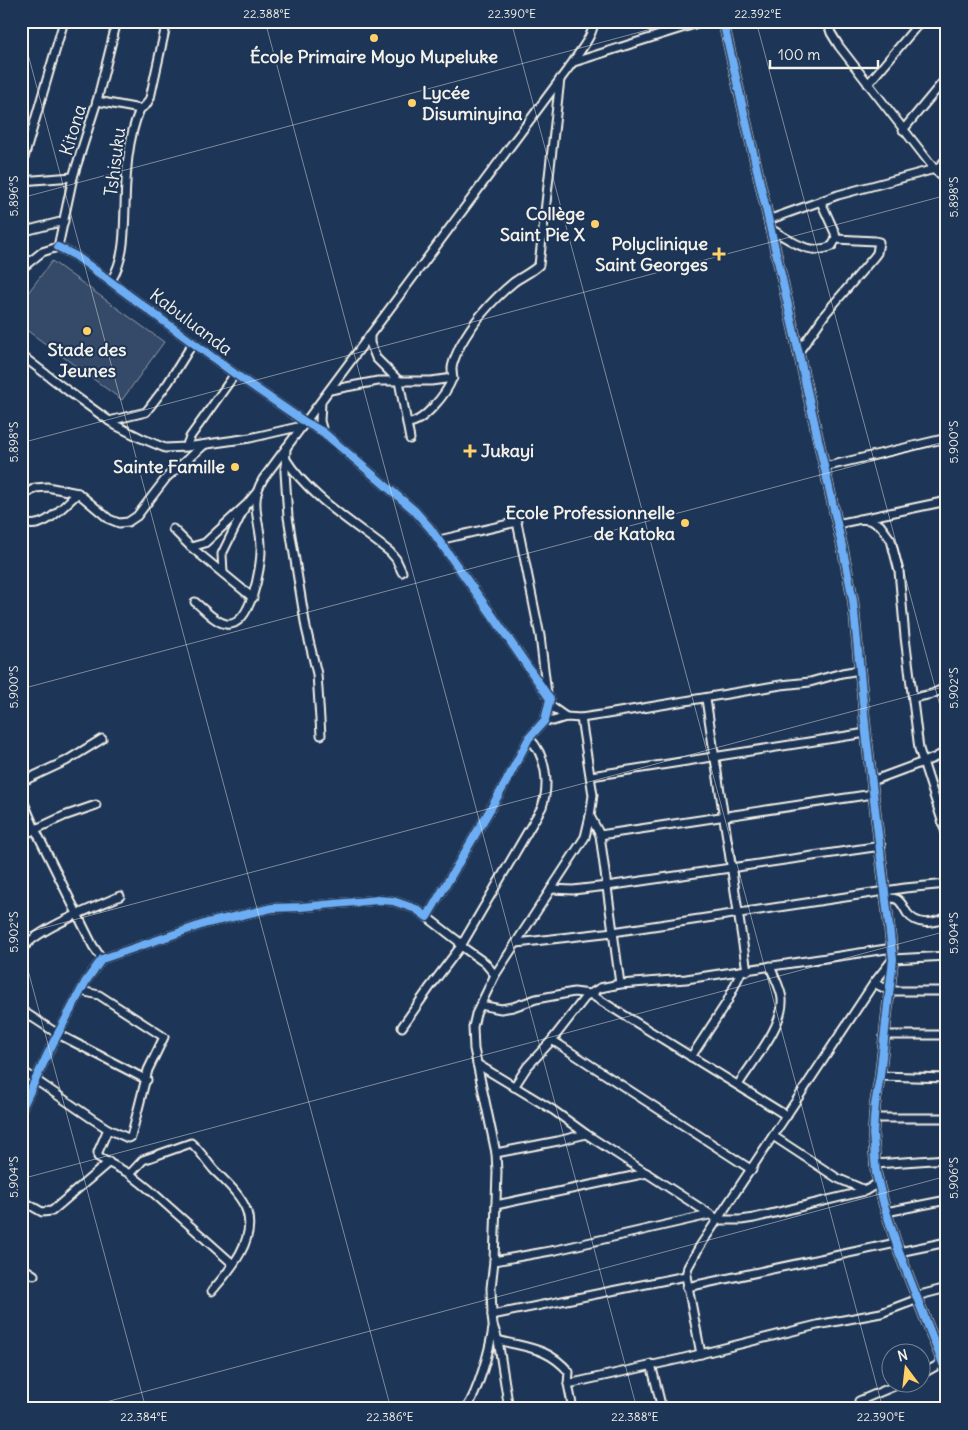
<svg xmlns="http://www.w3.org/2000/svg" width="968" height="1430" font-family="Delius,sans-serif">
  <style>
    .green { fill: #354a67; stroke: #949ea8 }
    .lines { fill: none; stroke-linecap: round; stroke-linejoin: round }
    .minor-casing { stroke: #f4f1e8; stroke-width: 11 }
    .tertiary-casing { stroke: #f4f1e8; stroke-width: 12 }
    .minor { stroke: #1d3557; stroke-width: 7 }
    .tertiary { stroke: #1d3557; stroke-width: 9 }
    .cycleway-casing { stroke: #1d3557; stroke-width: 11 }
    .cycleway { stroke: #6dadf4; stroke-width: 8 }
    .ticks { fill: none; stroke: #f4f1e8; stroke-width: 1; stroke-opacity: 0.45 }
    .poi-dot { fill: #ffd166; stroke: #1d3557; stroke-width: 2 }
    .labels { text-anchor: middle; stroke-width: 4; stroke-linejoin: round; paint-order: stroke }
    .poi-label { font-size: 18px; font-weight: bold; fill: #f4f1e8; stroke: #1d3557; text-anchor: end }
    .street-label { font-size: 18px; fill: #f4f1e8; stroke: #1d3557 }
    .neatline { fill: none; stroke: #f4f1e8; stroke-width: 2 }
    .ticks-label { font-size: 12px; text-anchor: middle; fill: #f4f1e8 }
  </style>
  <rect width="100%" height="100%" fill="#1d3557"/>
  <filter id="ink" filterUnits="userSpaceOnUse"><feTurbulence type="fractalNoise" baseFrequency=".02" numOctaves="2"/><feDisplacementMap in="SourceGraphic" scale="10" xChannelSelector="R" yChannelSelector="G"/><feConvolveMatrix kernelMatrix="1 2 1 2 8 2 1 2 1" color-interpolation-filters="sRGB"/></filter>
  <g filter="url(#ink)">
    <polygon class="green" points="52,261 164,342 122,400 21,326 21,302"/>
    <g class="lines">
      <defs>
        <g id="minor">
          <polyline points="827,21 831,33 839,46 936,171 947,181"/>
          <polyline points="574,62 704,21"/>
          <polyline points="868,84 921,21"/>
          <polyline points="97,101 140,109"/>
          <polyline points="903,130 947,77"/>
          <polyline points="21,168 64,21"/>
          <polyline points="936,171 947,158"/>
          <polyline points="21,181 73,177"/>
          <polyline points="768,220 838,195 935,169"/>
          <path d="M770,229C790,239 808,257 832,246L836,239L835,233L821,202"/>
          <polyline points="21,232 64,221"/>
          <polyline points="58,247 73,177 97,101 117,21"/>
          <polyline points="21,269 42,252 58,247"/>
          <path d="M111,281C125,258 124,233 125,207C126,173 127,140 140,109L146,105L150,98L167,21"/>
          <polyline points="370,335 370,343 376,358 399,381 410,439"/>
          <polyline points="798,353 826,313 874,257 877,253 879,242 875,241 836,239"/>
          <polyline points="21,355 68,391 115,425 141,438 165,448 186,447 250,438 302,426"/>
          <polyline points="330,390 378,381 431,381 453,378"/>
          <polyline points="321,402 320,421 323,432"/>
          <polyline points="109,421 146,412 168,383 193,343"/>
          <path d="M408,423C423,423 447,393 452,379C453,375 452,372 452,368C453,360 457,353 460,346C473,322 492,300 514,282C522,276 532,272 539,265L560,79"/>
          <polyline points="186,447 190,437 235,374"/>
          <polyline points="286,448 285,472 288,517 306,628 317,674 321,735"/>
          <path d="M285,458C310,498 354,523 390,552L396,559L402,572"/>
          <polyline points="824,467 947,438"/>
          <polyline points="21,497 35,488 47,487 78,493 109,519 119,523 128,522 137,516 167,477 204,445"/>
          <polyline points="859,519 869,520 880,525 891,540 894,552 899,571 905,637 919,749 947,836"/>
          <path d="M21,522C43,533 63,506 78,493"/>
          <polyline points="837,524 947,501"/>
          <polyline points="173,529 191,547 253,598"/>
          <polyline points="439,540 517,522 540,636 547,694"/>
          <polyline points="191,547 205,543 247,504 257,492"/>
          <polyline points="223,573 222,554 244,509"/>
          <path d="M195,602C204,609 215,622 226,624C251,628 261,567 261,550C262,534 255,517 256,501C256,492 259,486 263,479L573,62C581,49 593,36 594,21"/>
          <polyline points="913,698 932,694 947,687"/>
          <polyline points="706,699 747,971"/>
          <polyline points="549,705 566,717"/>
          <polyline points="581,718 593,795 590,816 600,835 620,984"/>
          <polyline points="545,720 553,721 566,717 581,718 607,714 781,685 810,682 842,673 860,670"/>
          <polyline points="591,776 866,733"/>
          <polyline points="872,781 934,758 947,751"/>
          <polyline points="21,782 66,761 102,739"/>
          <polyline points="21,796 35,829 93,946 102,959"/>
          <polyline points="600,835 873,794"/>
          <polyline points="21,836 64,816 96,805"/>
          <polyline points="551,889 573,890 607,886 881,846"/>
          <path d="M886,898C890,898 894,897 898,900C902,903 904,908 907,913C917,926 933,924 947,917"/>
          <polyline points="427,917 458,941 461,946 485,963 495,975"/>
          <polyline points="517,943 613,932 905,888 947,884"/>
          <path d="M21,951C35,929 96,907 120,896"/>
          <polyline points="874,983 890,991 947,991"/>
          <polyline points="590,994 787,1116"/>
          <polyline points="480,1005 501,1009 513,1007 536,999 574,992 590,994 600,988 620,984 686,979 893,948"/>
          <polyline points="21,1010 58,1034 147,1080"/>
          <path d="M402,1027L430,987L461,946L542,807C550,784 546,755 529,738"/>
          <polyline points="885,1035 947,1035"/>
          <polyline points="552,1040 752,1170"/>
          <polyline points="691,1057 727,1002 741,972"/>
          <polyline points="477,1064 553,1110 586,1134 719,1220 741,1220 754,1218 865,1191 878,1183"/>
          <polyline points="21,1070 91,1118 108,1129 128,1138 131,1137 148,1070 164,1037 99,995 81,991"/>
          <polyline points="880,1076 947,1078"/>
          <path d="M738,1085C752,1062 784,1026 782,999C781,988 774,977 770,966"/>
          <polyline points="514,1087 527,1067 552,1040 587,995"/>
          <polyline points="21,1110 53,1043 86,981 102,959 207,923 272,908 301,907 378,900 393,901 416,909 427,917 505,784 529,738 545,720 550,699 490,612 430,528 414,510 323,432 305,422 235,374 76,256 58,247"/>
          <polyline points="875,1118 947,1118"/>
          <polyline points="108,1129 98,1152 98,1157 130,1174 150,1190 233,1264"/>
          <polyline points="773,1136 837,1178 865,1190"/>
          <polyline points="496,1153 558,1141 586,1134"/>
          <polyline points="875,1164 947,1159"/>
          <path d="M130,1174L143,1160L191,1143C200,1150 206,1161 214,1170C226,1182 242,1196 247,1212C256,1241 229,1271 212,1291"/>
          <polyline points="21,1200 42,1212 52,1211 109,1162"/>
          <polyline points="496,1205 647,1173"/>
          <polyline points="886,1212 947,1200"/>
          <polyline points="899,1252 947,1242"/>
          <polyline points="494,1261 556,1250 709,1215"/>
          <polyline points="21,1267 34,1275"/>
          <polyline points="687,1287 896,1243"/>
          <polyline points="916,1296 947,1288"/>
          <polyline points="492,1315 686,1276"/>
          <path d="M498,1340C526,1348 548,1347 569,1372L568,1384L573,1409"/>
          <polyline points="701,1354 686,1276 688,1267 700,1246 874,983 893,959 947,956"/>
          <polyline points="651,1364 662,1409"/>
          <polyline points="920,1375 947,1360"/>
          <polyline points="568,1384 680,1359 817,1325 881,1313 918,1299"/>
          <polyline points="859,1401 904,1382"/>
          <path d="M466,1409C478,1392 490,1349 493,1328"/>
          <polyline points="509,1409 498,1340 493,1325 492,1315 491,1288 494,1261 497,1172 496,1153 474,1049 473,1027 476,1014 495,975 585,837 590,816"/>
        </g>
        <polyline id="tertiary" points="723,21 783,283 843,550 853,600 866,733 893,959 880,1076 875,1105 873,1134 876,1173 884,1205 899,1252 947,1374"/>
      </defs>
      <use href="#minor" class="minor-casing"/>
      <use href="#tertiary" class="tertiary-casing"/>
      <use href="#minor" class="minor"/>
      <use href="#tertiary" class="tertiary"/>
      <defs>
        <g id="cycleway">
          <polyline points="723,21 783,283 843,550 853,600 866,733 893,959 880,1076 875,1105 873,1134 876,1173 884,1205 899,1252 947,1374"/>
          <polyline points="21,1110 53,1043 86,981 102,959 207,923 272,908 301,907 378,900 393,901 416,909 427,917 505,784 529,738 545,720 550,699 490,612 430,528 414,510 323,432 305,422 235,374 76,256 58,247"/>
        </g>
      </defs>
      <use href="#cycleway" class="cycleway-casing"/>
      <use href="#cycleway" class="cycleway"/>
    </g>
  </g>
  <path class="ticks" d="M265,21L637,1409M511,21L883,1409M756,21L947,732M21,28L391,1409M21,198L681,21M21,443L947,195M21,689L947,441M21,934L947,686M21,944L146,1409M21,1179L947,931M80,1409L947,1176"/>
  <g class="poi-dot">
    <circle cx="374" cy="38" r="5"/>
    <circle cx="412" cy="103" r="5"/>
    <circle cx="595" cy="224" r="5"/>
    <path d="M716.5 246.5h5v5h5v5h-5v5h-5v-5h-5v-5h5z"/>
    <circle cx="87" cy="331" r="5"/>
    <path d="M467.5 443.5h5v5h5v5h-5v5h-5v-5h-5v-5h5z"/>
    <circle cx="235" cy="467" r="5"/>
    <circle cx="685" cy="523" r="5"/>
  </g>
  <g class="labels">
    <g class="poi-label">
      <text x="374" y="63" text-anchor="middle">École Primaire Moyo Mupeluke</text>
      <text x="422" y="99" text-anchor="start">Lycée<tspan x="422" dy="21">Disuminyina</tspan></text>
      <text x="585" y="220">Collège<tspan x="585" dy="21">Saint Pie X</tspan></text>
      <text x="708" y="250">Polyclinique<tspan x="708" dy="21">Saint Georges</tspan></text>
      <text x="87" y="356" text-anchor="middle">Stade des<tspan x="87" dy="21">Jeunes</tspan></text>
      <text x="481" y="457" text-anchor="start">Jukayi</text>
      <text x="225" y="473">Sainte Famille</text>
      <text x="675" y="519">Ecole Professionnelle<tspan x="675" dy="21">de Katoka</tspan></text>
    </g>
    <g class="street-label">
      <text transform="translate(73 130) rotate(-73)" y="6">Kitona</text>
      <text transform="translate(115 162) rotate(-83)" y="6">Tshisuku</text>
      <text transform="translate(191 322) rotate(37)" y="6">Kabuluanda</text>
    </g>
  </g>
  <rect width="968" height="1430" fill="none" stroke="#1d3557" stroke-width="55"/>
  <g transform="translate(906 1368) rotate(345)"><circle r="24" fill="#1d3557" stroke="#738091"/>
  <path d="M0-4L9 19L0 12L-9 19Z" fill="#ffd166"/>
  <text y="-8" font-size="14" font-weight="bold" text-anchor="middle" fill="#f4f1e8">N</text>
  </g>
  <path d="M770 60v8h108v-8" fill="none" stroke="#f4f1e8" stroke-width="2.5"/>
  <text x="778" y="60" font-size="15" fill="#f4f1e8" stroke="#1d3557" stroke-width="4" paint-order="stroke">100 m</text>
  <rect x="28" y="28" width="912" height="1374" class="neatline"/>
  <g class="ticks-label">
    <text x="267" y="18">22.388°E</text>
    <text x="512" y="18">22.390°E</text>
    <text x="758" y="18">22.392°E</text>
    <text transform="translate(14 196) rotate(-90)" y="4">5.896°S</text>
    <text transform="translate(954 197) rotate(-90)" y="4">5.898°S</text>
    <text transform="translate(14 442) rotate(-90)" y="4">5.898°S</text>
    <text transform="translate(954 442) rotate(-90)" y="4">5.900°S</text>
    <text transform="translate(14 687) rotate(-90)" y="4">5.900°S</text>
    <text transform="translate(954 688) rotate(-90)" y="4">5.902°S</text>
    <text transform="translate(14 932) rotate(-90)" y="4">5.902°S</text>
    <text transform="translate(954 933) rotate(-90)" y="4">5.904°S</text>
    <text transform="translate(14 1177) rotate(-90)" y="4">5.904°S</text>
    <text transform="translate(954 1178) rotate(-90)" y="4">5.906°S</text>
    <text x="144" y="1421">22.384°E</text>
    <text x="390" y="1421">22.386°E</text>
    <text x="635" y="1421">22.388°E</text>
    <text x="881" y="1421">22.390°E</text>
  </g>
</svg>
